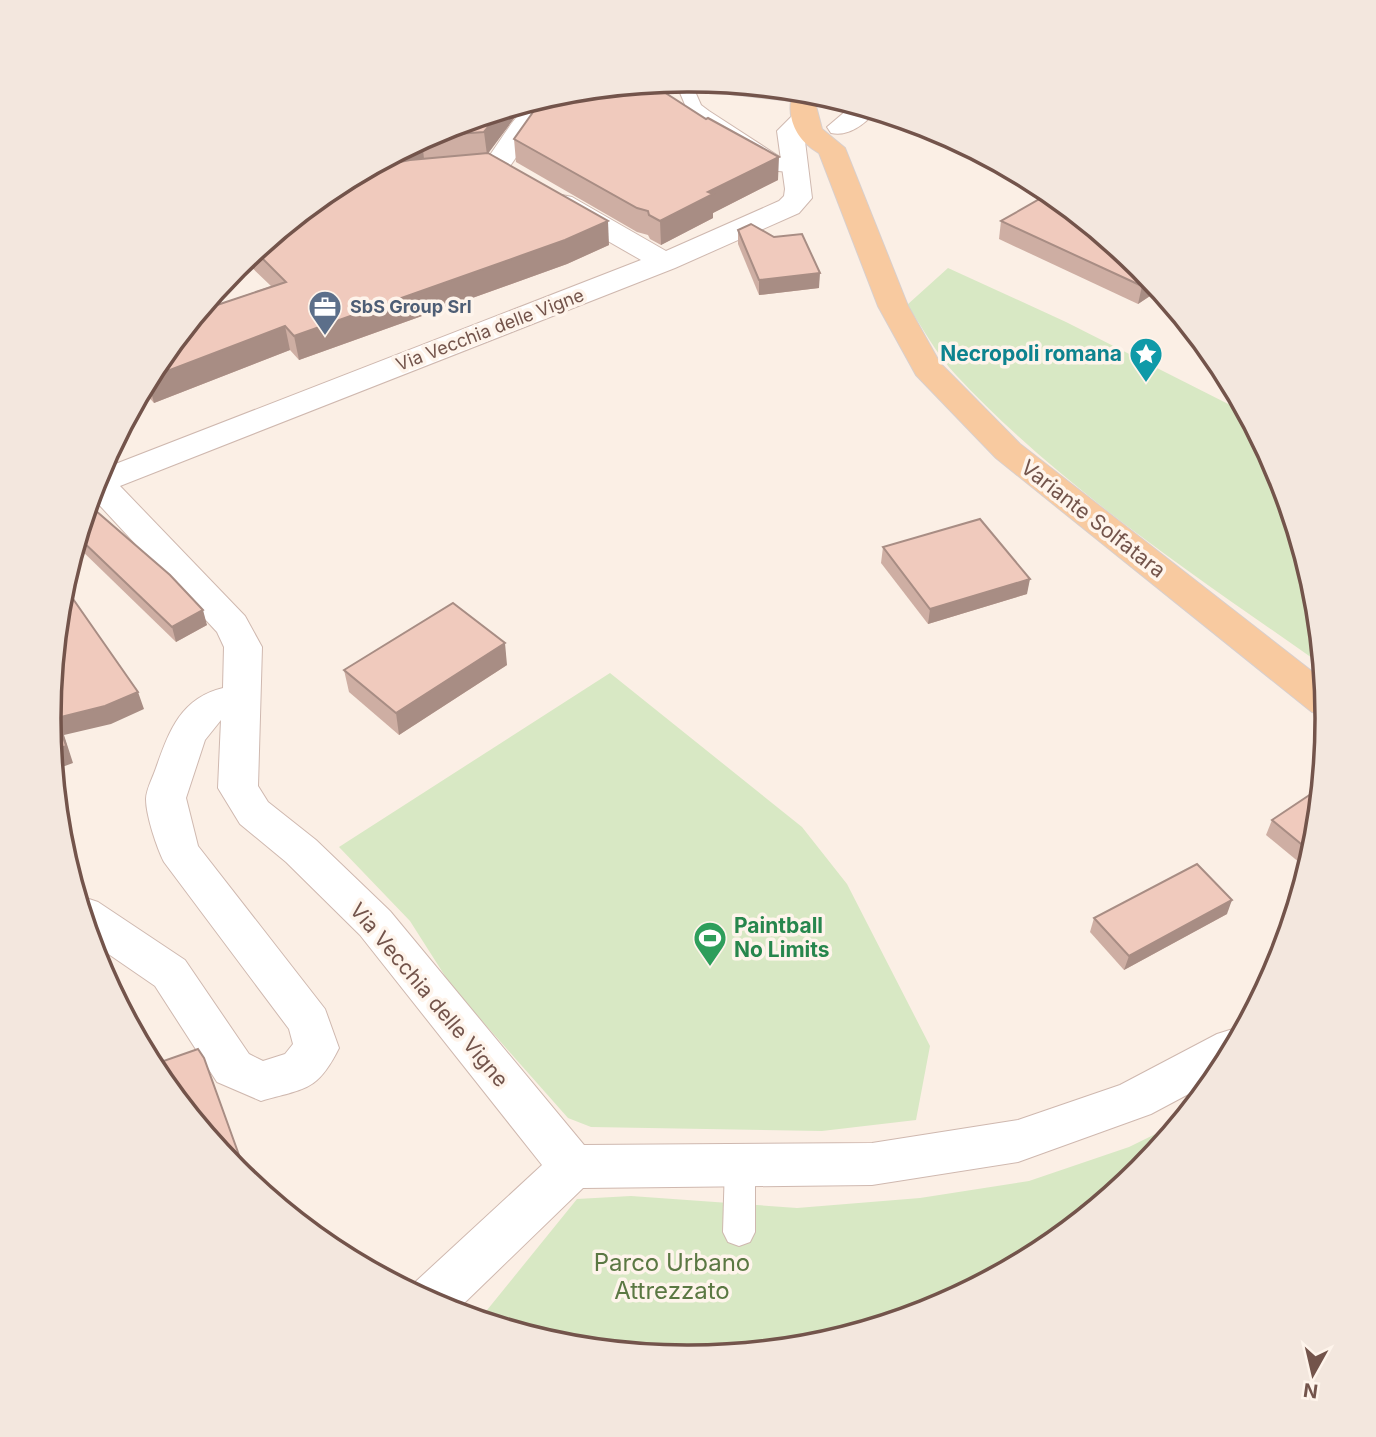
<svg xmlns="http://www.w3.org/2000/svg" width="1376" height="1437" font-family="Inter,sans-serif">
  <style>
    .green { fill: #d8e8c4 }
    .lines { fill: none; stroke-linecap: round; stroke-linejoin: round }
    .service-casing { stroke: #cfb8af; stroke-width: 2 }
    .minor-casing { stroke: #cfb8af; stroke-width: 2 }
    .secondary-casing { stroke: #d1b7ac; stroke-width: 2 }
    .primary-casing { stroke: #d8cfcd; stroke-width: 2 }
    .service { fill: #fff; fill-rule: evenodd }
    .minor { fill: #fff; fill-rule: evenodd }
    .secondary { fill: #fff; fill-rule: evenodd }
    .primary { fill: #f8caa0; fill-rule: evenodd }
    .wall { fill: #ceaea3 }
    .shaded-wall { fill: #a88d84 }
    .building { fill: #f0cabd; stroke: #a88d84; stroke-width: 2 }
    .labels { text-anchor: middle; stroke-width: 7; stroke-linejoin: round; paint-order: stroke }
    .far-service-label { font-size: 18px; font-weight: bold; fill: #4e5e75; stroke: #fef4eb; text-anchor: start }
    .far-street-label { font-size: 18px; fill: #73544b; stroke: #fef4eb }
    .culture-label { font-size: 21px; font-weight: bold; fill: #0d838f; stroke: #fef4eb; text-anchor: end }
    .street-label { font-size: 21px; fill: #73544b; stroke: #fef4eb }
    .leisure-label { font-size: 21px; font-weight: bold; fill: #27864d; stroke: #fef4eb; text-anchor: start }
    .near-park-label { font-size: 24px; fill: #5b7843; stroke: #fef4eb }
    .rim { fill: none; stroke: #73544b; stroke-width: 3.5 }
  </style>
  <rect width="100%" height="100%" fill="#fbefe5"/>
  <g class="green">
    <path d="M948,268L1066,322L1246,413L1279,474L1315,594L1322,665C1197,577 1060,487 956,375C937,355 923,328 907,305Z"/>
    <polygon points="610,673 802,827 847,884 930,1046 916,1120 822,1131 591,1127 568,1118 452,987 410,921 339,847"/>
    <polygon points="1178,1123 1140,1171 1043,1250 932,1309 812,1345 688,1357 563,1345 479,1320 577,1199 631,1196 797,1208 920,1198 1029,1181 1129,1147"/>
  </g>
  <g class="lines">
    <defs>
      <g id="service">
        <polygon points="690,80 701,105 709,111 789,163 802,165 805,169 802,173 778,171 697,119 686,107 675,81"/>
        <polygon points="740,1151 751,1155 755,1165 755,1232 750,1242 739,1246 728,1242 723,1232 725,1165 729,1155"/>
      </g>
      <g id="minor">
        <path d="M577,90L574,98L544,117L506,172L450,175L440,173L436,167L440,161L488,158C517,117 522,96 577,90Z"/>
        <path d="M803,112L812,114L816,120L804,133L812,198L799,213L675,268L120,486L245,616L262,647L258,786L268,802L316,840L390,911L584,1145L872,1143L1018,1120L1120,1085L1217,1034L1233,1029L1242,1032L1213,1081L1151,1114L1018,1162L872,1185L583,1188L455,1312L410,1291L412,1285L542,1165L360,935L286,862L240,824L218,788L221,720L205,740L186,798L198,846L325,1009L339,1048C317,1092 305,1088 261,1101L217,1082L155,986L91,942L78,899L83,897L98,902L185,960L249,1054L263,1061L285,1054L293,1044L289,1029L164,862C157,848 146,816 146,799C146,790 153,777 156,768C169,731 181,698 223,688L224,647L217,632L91,496L100,470L641,260L552,209L548,203L552,197L562,195L572,197L666,251L779,201L784,196L785,189L777,131L794,114Z"/>
      </g>
      <path id="secondary" d="M854,104L877,111C864,124 849,137 831,133L827,127Z"/>
      <path id="primary" d="M688,80L813,92L829,97L816,106L822,129L845,148L908,306L940,363L1020,444L1323,680L1327,715L1312,712L996,458L916,375L878,306L819,153C799,142 788,123 791,101L678,88L669,85L666,82Z"/>
    </defs>
    <use href="#service" class="service-casing"/>
    <use href="#minor" class="minor-casing"/>
    <use href="#secondary" class="secondary-casing"/>
    <use href="#primary" class="primary-casing"/>
    <use href="#service" class="service"/>
    <use href="#minor" class="minor"/>
    <use href="#secondary" class="secondary"/>
    <use href="#primary" class="primary"/>
  </g>
  <g class="wall">
    <polygon points="521,109 488,153 609,245 567,264 299,360 290,350 154,403 142,390 157,363 211,307 271,286 244,260 333,187 444,128"/>
    <polygon points="514,139 778,180 713,213 713,218 661,245 650,239 648,235 637,232 516,162"/>
    <polygon points="1001,221 1140,267 1159,290 1138,304 999,239"/>
    <polygon points="738,230 819,288 759,295 738,244"/>
    <polygon points="88,504 207,625 176,642 76,545"/>
    <polygon points="883,547 1027,594 928,624 881,563"/>
    <polygon points="507,665 399,735 349,692 344,670"/>
    <polygon points="1272,820 1315,844 1300,863 1266,835"/>
    <polygon points="1227,914 1124,970 1090,932 1094,918"/>
  </g>
  <g class="shaded-wall">
    <polygon points="534,101 521,109 487,155 484,132 501,111"/>
    <polygon points="422,140 424,159 357,174"/>
    <polygon points="779,157 778,180 713,213 713,218 661,245 660,221 708,192"/>
    <polygon points="608,221 609,245 567,264 299,360 294,336"/>
    <polygon points="820,273 819,288 759,295 759,280"/>
    <polygon points="1151,280 1159,290 1138,304 1142,286"/>
    <polygon points="285,326 290,350 154,403 148,381 149,378"/>
    <polygon points="1030,579 1027,594 928,624 930,609"/>
    <polygon points="203,610 207,625 176,642 172,627"/>
    <polygon points="505,643 507,665 399,735 396,713"/>
    <polygon points="138,692 144,709 111,724 64,735 73,763 54,770 52,752 57,718"/>
    <polygon points="1315,842 1311,855 1300,863 1306,848"/>
    <polygon points="1232,900 1227,914 1124,970 1129,956"/>
  </g>
  <g class="building">
    <polygon points="650,83 706,119 708,118 779,157 708,192 713,194 660,221 649,215 648,211 637,208 514,139 543,98 564,92"/>
    <polygon points="501,111 484,132 430,136 444,128"/>
    <polygon points="488,153 608,221 565,240 294,336 285,326 149,378 157,363 207,303 211,307 286,282 255,251 333,187 369,168 410,160"/>
    <polygon points="1050,193 1140,267 1151,280 1142,286 1001,221"/>
    <polygon points="751,224 774,237 802,234 820,273 759,280 738,230"/>
    <polygon points="88,504 170,575 203,610 172,627 78,537"/>
    <polygon points="980,519 1030,579 930,609 883,547"/>
    <polygon points="64,586 138,692 105,706 57,718 66,746 52,752 49,718 61,593"/>
    <polygon points="453,603 505,643 396,713 344,670"/>
    <polygon points="1320,788 1315,842 1306,848 1272,820"/>
    <polygon points="1197,864 1232,900 1129,956 1094,918"/>
    <polygon points="198,1049 204,1058 248,1180 236,1170 156,1073 152,1065"/>
  </g>
  <defs>
    <symbol id="office-pin" viewBox="-11 -11 22 30"><path d="M0 17L-7.5 6A9.5 9.5 0 1 1 7.5 6Z" fill="#5c6f8a" stroke="#fef4eb"/><path d="M-6-3h4V-5.5h4V-3h4V5H-6ZM-1-4.5V-3h2v-1.5ZM-6 0V1H6V0Z" fill="#fff"/></symbol>
    <symbol id="sight-pin" viewBox="-11 -11 22 30"><path d="M0 17L-7.5 6A9.5 9.5 0 1 1 7.5 6Z" fill="#0f9aa8" stroke="#fef4eb"/><path d="M0-6L1.8-2.2L6-1.7L2.9 1.2L3.7 5.4L0 3.3L-3.7 5.4L-2.9 1.2L-6-1.7L-1.8-2.2Z" fill="#fff"/></symbol>
    <symbol id="stadium-pin" viewBox="-11 -11 22 30"><path d="M0 17L-7.5 6A9.5 9.5 0 1 1 7.5 6Z" fill="#2e9e5b" stroke="#fef4eb"/><path d="M0-5a6.5 5 0 1 0 0 10a6.5 5 0 1 0 0-10ZM-3.5-1.8h7v3.6h-7Z" fill="#fff"/></symbol>
  </defs>
  <g fill-rule="evenodd">
    <use href="#office-pin" x="306" y="288" width="38" height="52"/>
    <use href="#sight-pin" x="1127" y="335" width="38" height="52"/>
    <use href="#stadium-pin" x="691" y="919" width="38" height="52"/>
  </g>
  <g class="labels">
    <g class="far-service-label">
      <text x="350" y="313">SbS Group Srl</text>
    </g>
    <g class="far-street-label">
      <text transform="translate(490 330) rotate(-21)" y="6">Via Vecchia delle Vigne</text>
    </g>
    <g class="culture-label">
      <text x="1122" y="361">Necropoli romana</text>
    </g>
    <g class="street-label">
      <text transform="translate(1093 519) rotate(38)" y="7">Variante Solfatara</text>
      <text transform="translate(429 995) rotate(50)" y="7">Via Vecchia delle Vigne</text>
    </g>
    <g class="leisure-label">
      <text x="734" y="933">Paintball<tspan x="734" dy="24">No Limits</tspan></text>
    </g>
    <g class="near-park-label">
      <text x="672" y="1271">Parco Urbano<tspan x="672" dy="28">Attrezzato</tspan></text>
    </g>
  </g>
  <path d="M0 0H1376V1437H0ZM687 92H689A626 626 0 0 1 1315 718V719A626 626 0 0 1 689 1345H687A626 626 0 0 1 61 719V718A626 626 0 0 1 687 92Z" fill="#f3e7de" fill-rule="evenodd"/>
  <path class="rim" d="M687 92H689A626 626 0 0 1 1315 718V719A626 626 0 0 1 689 1345H687A626 626 0 0 1 61 719V718A626 626 0 0 1 687 92Z"/>
  <g transform="translate(1313 1374) rotate(188)" stroke="#fef4eb" stroke-width="5" paint-order="stroke">
  <path d="M0-5L12 26L0 18L-12 26Z" fill="#73544b"/>
  <text y="-10" font-size="19" font-weight="bold" text-anchor="middle" fill="#73544b">N</text>
  </g>
</svg>
